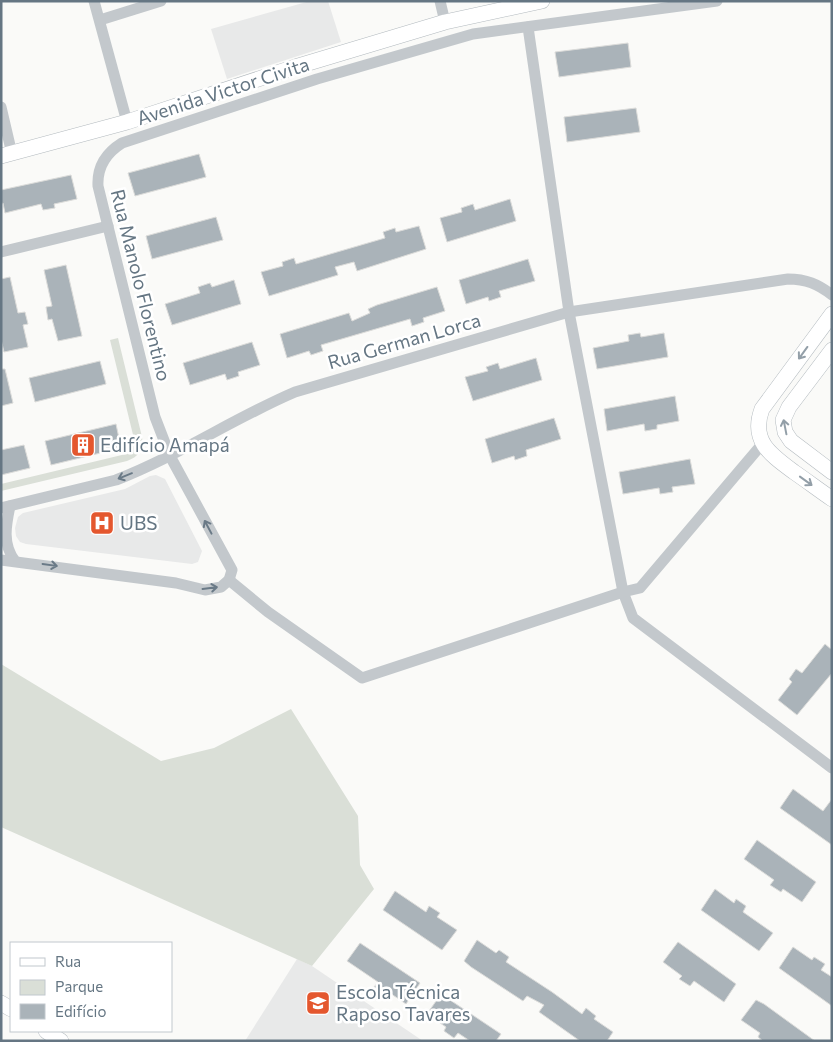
<svg xmlns="http://www.w3.org/2000/svg" width="833" height="1042" font-family="Commissioner,sans-serif">
  <style>
    .built { fill: #e8e9e9 }
    .green { fill: #dadfd7 }
    .building { fill: #aab3b9; stroke: #dcdcda }
    .lines { fill: none; stroke-linecap: round; stroke-linejoin: round }
    .secondary-casing { stroke: #b3babf; stroke-width: 16 }
    .street { stroke: #c3c8cc; stroke-width: 11 }
    .secondary { stroke: #fff; stroke-width: 15 }
    .oneway { stroke: #939fa8 }
    .oneway2 { stroke: #6a7a87 }
    .labels { text-anchor: middle; stroke-width: 5; stroke-linejoin: round; paint-order: stroke }
    .street-label { font-size: 19px; fill: #657683; stroke: #fff }
    .poi-label { font-size: 19px; fill: #657683; stroke: #fff; text-anchor: start }
  </style>
  <rect width="100%" height="100%" fill="#fafaf8"/>
  <g class="built">
    <polygon points="310,1 328,1 341,42 227,79 211,29"/>
    <polygon points="156,475 165,479 202,551 198,562 192,564 26,544 20,542 16,536 15,528 18,517 23,513 125,489 150,476"/>
    <polygon points="297,959 312,966 423,1041 245,1041"/>
  </g>
  <g class="green">
    <path d="M118,338L142,437C144,450 138,457 127,461L1,491V484L126,454L132,449L135,443L110,340Z"/>
    <polygon points="1,664 161,761 214,748 291,709 358,816 360,865 374,889 312,966 1,827"/>
  </g>
  <g class="building">
    <polygon points="628,43 631,67 559,77 555,52"/>
    <polygon points="636,108 640,132 567,142 564,117"/>
    <polygon points="199,154 206,177 135,196 128,173"/>
    <polygon points="71,175 77,199 54,204 55,208 43,210 41,204 5,213 3,203 1,204 1,190"/>
    <polygon points="510,199 516,221 447,242 440,218 462,212 461,208 473,204 475,210"/>
    <polygon points="216,217 223,240 152,259 146,236"/>
    <polygon points="419,226 426,249 357,271 354,262 335,267 338,275 269,296 261,272 283,266 282,262 294,258 296,264 385,238 383,232 395,228 396,232"/>
    <polygon points="528,259 535,281 499,291 501,297 489,301 488,297 466,304 459,280"/>
    <polygon points="66,265 82,336 58,341 52,319 48,320 46,307 52,306 44,270"/>
    <polygon points="10,277 18,313 25,312 28,324 23,325 28,347 4,352 1,339 1,279"/>
    <polygon points="234,280 241,304 172,325 165,304 200,293 198,287 210,283 212,287"/>
    <polygon points="437,287 445,311 423,318 424,322 412,326 410,319 321,345 323,351 311,355 309,351 287,358 280,334 349,313 352,321 370,313 368,309 377,305"/>
    <polygon points="640,333 641,337 664,333 668,357 597,369 593,348 629,341 628,335"/>
    <polygon points="252,342 260,365 238,372 239,376 227,380 225,374 190,385 183,363"/>
    <polygon points="536,358 542,380 473,401 465,377 488,371 486,367 498,363 500,369"/>
    <polygon points="100,361 106,384 35,402 29,378"/>
    <polygon points="1,369 5,369 13,403 1,406"/>
    <polygon points="675,396 679,421 657,425 657,429 645,431 644,424 607,431 604,409"/>
    <polygon points="554,418 561,439 526,450 527,456 515,460 514,456 492,463 485,439"/>
    <polygon points="116,424 121,448 51,465 45,441"/>
    <polygon points="24,445 30,468 1,475 1,450"/>
    <polygon points="690,459 695,484 672,487 673,492 660,494 659,488 623,494 619,472"/>
    <polygon points="825,644 832,650 832,673 797,715 778,700 792,682 789,679 796,669 802,673"/>
    <polygon points="793,789 823,811 832,799 832,845 780,808"/>
    <polygon points="757,840 816,882 802,902 783,889 781,892 770,885 774,880 744,859"/>
    <polygon points="715,889 734,903 736,899 746,906 743,912 773,933 759,951 701,910"/>
    <polygon points="395,891 426,912 429,906 440,913 437,917 457,930 442,950 383,910"/>
    <polygon points="477,940 496,953 499,950 509,957 506,962 552,992 582,1014 586,1008 596,1016 594,1019 613,1032 607,1041 580,1041 539,1012 544,1005 527,996 523,1001 471,967 464,961"/>
    <polygon points="678,942 736,984 724,1002 694,981 690,986 679,979 682,976 663,962"/>
    <polygon points="360,943 420,983 406,1004 387,991 385,994 374,987 378,982 347,961"/>
    <polygon points="793,947 812,960 814,957 825,964 821,970 832,977 832,1006 779,968"/>
    <polygon points="441,994 501,1034 496,1041 470,1041 458,1033 454,1038 444,1031 446,1027 427,1014"/>
    <polygon points="756,1000 764,1004 815,1041 763,1041 758,1037 760,1033 741,1020"/>
  </g>
  <g class="lines">
    <defs>
      <g id="secondary">
        <polyline points="1,156 127,122 295,67 445,22 542,1"/>
        <path d="M832,314L762,409C750,441 771,455 794,472C807,481 819,490 832,499"/>
        <polyline points="832,350 789,407 783,420 785,432 791,441 832,472"/>
        <polyline points="1,1003 11,1009"/>
        <polyline points="46,1031 61,1041"/>
      </g>
    </defs>
    <use href="#secondary" class="secondary-casing"/>
    <g class="street">
      <polyline points="94,1 127,122"/>
      <polyline points="440,1 445,22"/>
      <polyline points="100,20 161,1"/>
      <polyline points="528,27 569,312 623,592 633,618 832,768"/>
      <polyline points="1,107 12,154"/>
      <polyline points="1,252 108,226"/>
      <path d="M10,506C6,525 2,544 15,561"/>
      <path d="M1,508L116,480C178,456 234,418 295,392L569,312L788,279C806,279 818,284 832,295"/>
      <path d="M1,560L176,583L205,590L221,587L229,580L232,570L170,456L155,417L98,186C97,167 106,153 122,143L317,79L473,34L717,1"/>
      <polyline points="229,580 268,612 362,678 623,592 640,588 763,443"/>
    </g>
    <use href="#secondary" class="secondary"/>
  </g>
  <defs><path id="oneway-shaft" d="M-6 0H5M1.5-3L5.5 0L1.5 3" fill="none" stroke-width="1.6" stroke-linecap="round" stroke-linejoin="round" transform="scale(1.25)"/></defs>
  <g class="oneway">
    <use href="#oneway-shaft" transform="translate(803 353) rotate(126)"/>
    <use href="#oneway-shaft" transform="translate(785 427) rotate(-101)"/>
    <use href="#oneway-shaft" transform="translate(806 481) rotate(36)"/>
  </g>
  <g class="oneway2">
    <use href="#oneway-shaft" transform="translate(125 476) rotate(158)"/>
    <use href="#oneway-shaft" transform="translate(208 527) rotate(-118)"/>
    <use href="#oneway-shaft" transform="translate(50 565) rotate(8)"/>
    <use href="#oneway-shaft" transform="translate(210 588) rotate(-7)"/>
  </g>
  <defs>
    <symbol id="building-square" viewBox="-11 -11 22 22"><rect x="-9" y="-9" width="18" height="18" rx="4" fill="#e4572e" stroke="#fff"/><path d="M-4-6H4V6H1V3H-1V6H-4ZM-2.5-4.3h1.7v1.8h-1.7ZM.8-4.3h1.7v1.8H.8ZM-2.5-1h1.7V.8h-1.7ZM.8-1h1.7V.8H.8Z" fill="#fff"/></symbol>
    <symbol id="hospital-square" viewBox="-11 -11 22 22"><rect x="-9" y="-9" width="18" height="18" rx="4" fill="#e4572e" stroke="#fff"/><path d="M-5-5h3v3.5h4V-5h3V5h-3V1.5h-4V5h-3Z" fill="#fff"/></symbol>
    <symbol id="school-square" viewBox="-11 -11 22 22"><rect x="-9" y="-9" width="18" height="18" rx="4" fill="#e4572e" stroke="#fff"/><path d="M0-5L7-2L0 1L-7-2ZM-4 1L0 2.5L4 1V4Q0 6-4 4Z" fill="#fff"/></symbol>
  </defs>
  <g fill-rule="evenodd">
    <use href="#building-square" x="69" y="431" width="28" height="28"/>
    <use href="#hospital-square" x="88" y="509" width="28" height="28"/>
    <use href="#school-square" x="304" y="989" width="28" height="28"/>
  </g>
  <g class="labels">
    <g class="street-label">
      <text transform="translate(223 91) rotate(-18)" y="7">Avenida Victor Civita</text>
      <text transform="translate(141 285) rotate(76)" y="7">Rua Manolo Florentino</text>
      <text transform="translate(404 341) rotate(-16)" y="7">Rua German Lorca</text>
    </g>
    <g class="poi-label">
      <text x="100" y="452">Edifício Amapá</text>
      <text x="120" y="530">UBS</text>
      <text x="336" y="999">Escola Técnica<tspan x="336" dy="22">Raposo Tavares</tspan></text>
    </g>
  </g>
  <rect width="833" height="1042" fill="none" stroke="#657683" stroke-width="5"/>
  <rect x="10" y="942" width="162" height="90" fill="#ffffff" stroke="#c1c8cd"/>
  <rect x="20" y="958" width="25" height="8" fill="#ffffff" stroke="#c1c8cd"/>
  <text x="55" y="967" font-size="15" fill="#657683">Rua</text>
  <rect x="20" y="980" width="25" height="15" fill="#dadfd7" stroke="#c1c8cd"/>
  <text x="55" y="992" font-size="15" fill="#657683">Parque</text>
  <rect x="20" y="1004" width="25" height="15" fill="#aab3b9" stroke="#c1c8cd"/>
  <text x="55" y="1017" font-size="15" fill="#657683">Edifício</text>
</svg>
